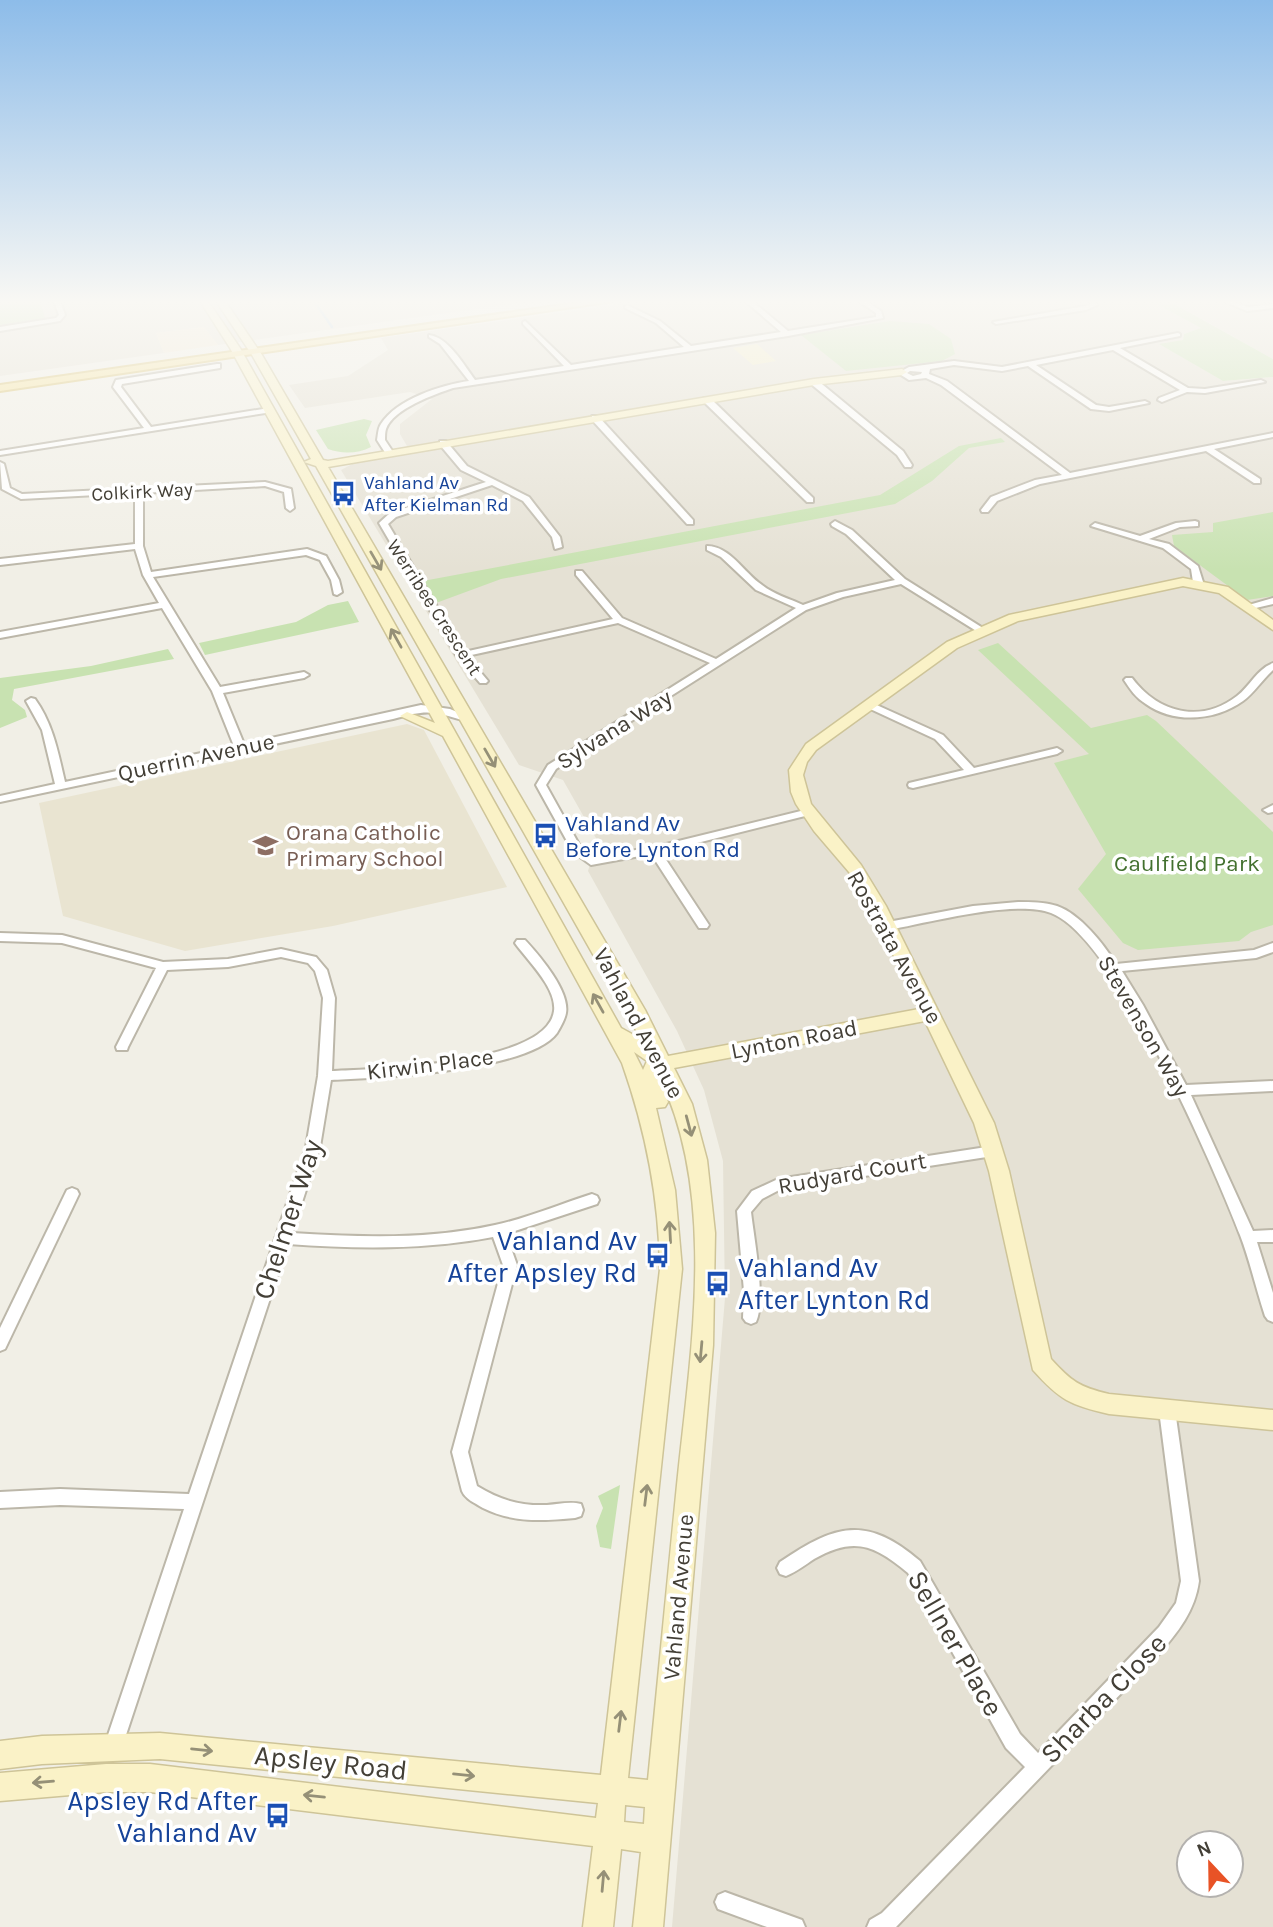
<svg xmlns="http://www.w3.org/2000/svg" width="1273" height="1927" font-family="Karla,sans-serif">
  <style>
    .residential { fill: #e5e1d4; fill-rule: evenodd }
    .commercial { fill: #f2e7d2 }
    .education { fill: #e9e4d1 }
    .green { fill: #c8e2b1 }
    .sand { fill: #f3edc4 }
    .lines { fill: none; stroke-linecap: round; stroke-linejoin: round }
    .stream { stroke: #a6c9ea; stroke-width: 2.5 }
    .street-casing { stroke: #bcb7a9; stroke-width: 4 }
    .secondary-casing { stroke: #cec498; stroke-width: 3 }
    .primary-casing { stroke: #d9c16c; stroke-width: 4 }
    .street { fill: #fff; fill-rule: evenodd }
    .secondary { fill: #faf2c7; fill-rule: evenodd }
    .primary { fill: #f6e39a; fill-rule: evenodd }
    .oneway { stroke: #959077 }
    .labels { text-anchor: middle; stroke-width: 7; stroke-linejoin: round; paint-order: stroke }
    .far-transit-label { font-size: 19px; fill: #164399; stroke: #fff; text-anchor: start }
    .far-street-label { font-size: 19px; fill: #433f36; stroke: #fff }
    .street-label { font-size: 23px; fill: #433f36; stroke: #fff }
    .transit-label { font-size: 23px; fill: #164399; stroke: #fff; text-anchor: start }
    .education-label { font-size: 23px; fill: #785e54; stroke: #fff; text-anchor: start }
    .park-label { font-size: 23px; fill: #42702e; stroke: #fff }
    .near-street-label { font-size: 28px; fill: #433f36; stroke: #fff }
    .near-transit-label { font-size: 28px; fill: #164399; stroke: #fff; text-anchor: end }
  </style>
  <rect width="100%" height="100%" fill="#f1efe6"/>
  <g class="residential">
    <polygon points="0,301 534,301 218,345 204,327 156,333 164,353 0,376"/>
    <path d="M642,301H1151L1201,328L1184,334L1183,340L1161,345L1223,381L1273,377V1927H672L725,1298L723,1161L704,1090L677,1031L588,871L597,840L563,780L519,765L341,470L354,463L411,453L400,434V424L432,399L410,392L305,408L289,385L348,376L388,350L381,338ZM1189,1843H1231V1885H1189Z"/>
    <polygon points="1170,301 1273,301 1273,359"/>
  </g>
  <polygon class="commercial" points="204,327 218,345 164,353 156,333"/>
  <polygon class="education" points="407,724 424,730 507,887 333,926 185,951 63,916 39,803"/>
  <g class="green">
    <polygon points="0,301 40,301 45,318 0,325"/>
    <polygon points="1151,301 1169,301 1273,359 1273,377 1223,381 1159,344 1183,340 1184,334 1201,328"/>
    <polygon points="890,321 929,324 951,339 955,354 942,361 846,371 801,335"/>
    <path d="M364,419L372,421L366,435L371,447C358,454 341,454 328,449L316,430Z"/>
    <polygon points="1001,438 1005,442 969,448 932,481 895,504 501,579 436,603 423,581 880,495 959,446"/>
    <polygon points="1273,512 1273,596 1247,600 1174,546 1172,535 1213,532 1213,523"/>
    <polygon points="348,601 359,622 205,655 199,643 296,622 328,605"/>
    <polygon points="998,643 1091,728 1147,715 1156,721 1273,832 1273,925 1251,932 1239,941 1138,950 1123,943 1078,889 1106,854 1054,763 1089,754 978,650"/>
    <polygon points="168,649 174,659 14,689 12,700 25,710 27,717 0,728 0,678 91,666"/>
    <polygon points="620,1485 611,1549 600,1547 596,1526 603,1508 598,1496"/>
  </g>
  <polygon class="sand" points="757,344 776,361 753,365 733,348"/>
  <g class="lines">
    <polyline class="stream" points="314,301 332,327"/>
    <defs>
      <g id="street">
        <polygon points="54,301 60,301 65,315 60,321 0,331 0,327 56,318 59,315"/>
        <path d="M745,301H752L788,331L876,317V313L859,301H866L881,311L883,318L788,336L453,388C435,394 393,409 386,429C385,432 385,436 385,440L393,452L392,454H386L377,440C378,435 378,428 381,424C397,399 441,385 469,381L440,344L429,337V335C448,337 464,365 475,380L564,366L523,324V322L525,321L571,365L684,347L656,323L625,308V306L627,305L660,321L691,346L781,332Z"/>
        <polygon points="1089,301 1095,301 1097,305 1086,310 996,324 993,322 1085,306 1090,304"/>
        <polygon points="1223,301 1231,301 1248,307 1273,304 1273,308 1247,311"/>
        <path d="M1178,333L1180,334V336L1120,348L1188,388L1205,389L1261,380L1265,382L1205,393L1187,392L1162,402L1158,400L1159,398L1180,390L1113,350L1036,365L1096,405L1109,407L1145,401L1149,403L1109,411L1091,409L1028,366L1002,371L954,365L930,369L929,374L947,381L1070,473L1273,433V437L1214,449L1260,479V483H1254L1206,451L1040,484L997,501L988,512H982L981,510L991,497L1035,480L1062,475L941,385L926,378L909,380L898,373L909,367L954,361L1002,367ZM910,371L922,372L921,374L913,376L907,373Z"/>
        <polygon points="217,364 220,364 220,368 122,384 121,387 151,427 269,408 273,410 272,412 0,455 0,451 144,428 113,387 116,380"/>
        <polygon points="811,380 817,380 903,451 912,465 911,467 905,467 897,455 811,384"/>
        <polygon points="704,398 710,398 813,498 813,502 807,502 704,402"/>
        <polygon points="592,416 598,416 693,520 693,524 687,524 592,420"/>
        <path d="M440,441H446L467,466L529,497L560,537L562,547L555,549L552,537L523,501L492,485L396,517L388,524L464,652L613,619L576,575V571H582L622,618L716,659L796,608L756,590L721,557L707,550V546C730,546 744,573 762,585C773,594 790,599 803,605L837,593L895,580L846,534L832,526L831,524L835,521L852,530L905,579L986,630L984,632H978L901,584L843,597L806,610L556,769L546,785L581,848L593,857L654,847L809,809L813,810L814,812L813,814L661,852L709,925L707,928H699L651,854L591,865L573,852L536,785L548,765L710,663L618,623L467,656L488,681L486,683H480L456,655L379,523L390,513L486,482L461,470L440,445Z"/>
        <path d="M0,462L4,464L10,488L22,494L265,482L291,489L294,508L290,511L286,508L284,492L265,486L143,493V546L151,572L307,549L326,556L339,580L342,592L337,595L334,594L331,580L320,560L306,555L153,577L220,687L304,672L309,675L304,678L223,693L244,744L421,705L450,709L471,718L466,721C432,711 428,709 393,719L0,802V796L55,784L42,730L26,701L31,698L35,699C53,724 58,752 65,782L234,746L212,691L162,608L0,638V632L159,603L143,575L135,549L0,565V559L135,544V493L21,499L2,489Z"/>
        <polygon points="1195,521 1198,522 1198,526 1180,527 1149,539 1169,544 1198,566 1203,582 1198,585 1193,582 1191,569 1163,548 1091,526 1095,523 1140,536 1176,523"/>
        <polygon points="1273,598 1273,604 1247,610 1242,607"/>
        <path d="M1273,663V670C1262,680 1254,693 1243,701C1215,721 1174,724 1146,704C1136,698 1130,689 1124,680L1126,678H1132C1158,713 1201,724 1237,696C1250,686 1257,669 1273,663Z"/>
        <polygon points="870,702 943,735 974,768 1057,748 1062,751 1057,754 913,788 909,787 908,785 909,783 964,770 935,739 866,707 866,703"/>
        <polygon points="1273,805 1273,812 1268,813 1263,810"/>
        <path d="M1018,902C1031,902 1045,902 1057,906C1080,914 1104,944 1116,964L1254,950L1273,943V952L1256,958L1122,971L1143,1005L1186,1085L1273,1081V1091L1191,1095L1253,1231L1273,1230V1242H1257L1273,1293V1322L1268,1320L1265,1316C1256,1289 1250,1261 1240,1235C1214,1168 1115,937 1051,913C1015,899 927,923 888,930L882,926L888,922L973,906Z"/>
        <path d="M0,933L62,935L163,962L228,959L281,949L316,957L327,970L335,998L332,1071C374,1069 547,1065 554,1011C557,988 527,960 515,943L517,940H525C539,955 570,991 566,1013C565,1019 560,1028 557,1033C529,1071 378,1078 331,1080L320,1147L292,1233C360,1237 428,1240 495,1225C528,1218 560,1204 592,1194L597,1196L599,1200L597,1204L506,1234L517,1265L468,1452L477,1486C500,1500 520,1506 547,1505C558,1504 571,1501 581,1504L583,1510L581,1516L575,1518C542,1521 513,1523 483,1508C475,1503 465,1499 462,1491L452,1452L503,1265L493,1237C425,1250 357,1249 288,1244L121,1750L119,1757L112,1759L105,1757L103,1750L184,1509L60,1505L0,1508V1492L60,1489L189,1494L306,1147L318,1076L323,998L315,971L308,963L281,957L228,967L167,970L128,1047L127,1050H117L116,1047L156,968L62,943L0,941Z"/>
        <path d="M993,1146L998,1147L1000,1151L998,1155L993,1156L781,1189L762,1199L751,1212C754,1238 766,1301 756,1322L751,1324L746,1322L743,1318L744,1291L737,1211L752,1191L778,1179Z"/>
        <polygon points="72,1188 77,1190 79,1194 5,1349 0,1351 0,1328 65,1194 67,1190"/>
        <path d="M1167,1403L1173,1405L1175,1410L1199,1581C1195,1611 1178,1632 1159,1654L896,1927H867L870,1920L882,1913L1025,1767L1006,1748L908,1573C875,1545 854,1536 814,1559C805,1565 796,1572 786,1576L780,1574L777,1568L780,1562C836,1524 866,1515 920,1561L1020,1734L1038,1753L1159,1627L1176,1603L1181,1581L1159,1410L1161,1405Z"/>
        <polygon points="725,1892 802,1920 805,1927 767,1927 718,1909 715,1902 718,1895"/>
      </g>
      <path id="secondary" d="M200,301H208L240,348L621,1028L641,1039L316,466L304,462L311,459L252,355L216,301H225L262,355L323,460L328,461L814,379L902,369L907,372L902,375L814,385L328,467L645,1010L668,1056L919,1009L870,906L849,872L814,831L796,804L791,792L789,770L806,744L947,642L1009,615L1183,578L1228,587L1273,620V630L1219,593L1183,586L1018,621L957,648L816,750L807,762L803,775L811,804L861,865L886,906L994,1123L1009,1171L1051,1359C1071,1381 1079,1387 1109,1394L1273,1410V1430L1109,1414C1070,1405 1060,1400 1033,1370L989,1171L974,1123L925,1021L674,1068L692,1104L707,1160L715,1233L713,1345L663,1927H633L641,1852L621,1849L613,1927H583L593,1846L150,1792H106L0,1801V1773L106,1764H150L596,1818L598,1803L160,1759L42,1764L0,1769V1741L42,1736L160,1733L601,1775L660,1269C659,1197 646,1131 622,1063L443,736L400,716L407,712L435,723L230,348ZM634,1052L647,1061L643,1070ZM660,1078C718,1199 690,1355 677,1485C667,1583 658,1682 648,1780L628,1778L682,1269L675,1190L656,1108L665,1107L668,1102ZM625,1805L645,1807L644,1824L624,1822Z"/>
      <polygon id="primary" points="590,301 614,301 0,391 0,385"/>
    </defs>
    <use href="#street" class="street-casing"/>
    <use href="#secondary" class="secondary-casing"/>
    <use href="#primary" class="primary-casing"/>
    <use href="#street" class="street"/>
    <use href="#secondary" class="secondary"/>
    <use href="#primary" class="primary"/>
  </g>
  <defs><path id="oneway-shaft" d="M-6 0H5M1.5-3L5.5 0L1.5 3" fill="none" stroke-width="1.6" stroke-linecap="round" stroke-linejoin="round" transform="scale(1.75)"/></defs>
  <g class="oneway">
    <use href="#oneway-shaft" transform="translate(376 561) rotate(60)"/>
    <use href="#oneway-shaft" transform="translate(396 638) rotate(-119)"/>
    <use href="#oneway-shaft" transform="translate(490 758) rotate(60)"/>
    <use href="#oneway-shaft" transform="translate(598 1003) rotate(-119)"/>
    <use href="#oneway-shaft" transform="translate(689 1126) rotate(75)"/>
    <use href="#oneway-shaft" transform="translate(670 1232) rotate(-93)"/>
    <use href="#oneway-shaft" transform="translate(701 1352) rotate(95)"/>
    <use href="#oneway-shaft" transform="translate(646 1495) rotate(-83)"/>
    <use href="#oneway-shaft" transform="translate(620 1721) rotate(-83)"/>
    <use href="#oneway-shaft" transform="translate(202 1750) rotate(6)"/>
    <use href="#oneway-shaft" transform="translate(464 1775) rotate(6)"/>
    <use href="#oneway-shaft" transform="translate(43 1782) rotate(175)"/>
    <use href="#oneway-shaft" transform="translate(314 1796) rotate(-174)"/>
    <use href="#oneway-shaft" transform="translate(603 1881) rotate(-85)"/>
  </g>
  <linearGradient id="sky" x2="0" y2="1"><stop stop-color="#8dbce9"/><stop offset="0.53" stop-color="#f9f8f4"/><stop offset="1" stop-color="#f9f8f4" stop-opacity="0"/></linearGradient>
  <rect width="1273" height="570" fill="url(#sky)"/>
  <defs>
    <symbol id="bus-bare" viewBox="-9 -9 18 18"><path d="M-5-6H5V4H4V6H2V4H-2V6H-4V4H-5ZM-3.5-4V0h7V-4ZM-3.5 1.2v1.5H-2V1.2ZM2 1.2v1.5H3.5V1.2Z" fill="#1a4fb4" stroke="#fff" stroke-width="2.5" paint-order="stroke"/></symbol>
    <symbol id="school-bare" viewBox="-9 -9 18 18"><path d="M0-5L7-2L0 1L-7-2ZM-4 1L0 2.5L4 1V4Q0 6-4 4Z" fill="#8d6e63" stroke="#fff" stroke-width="2.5" paint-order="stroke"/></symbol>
  </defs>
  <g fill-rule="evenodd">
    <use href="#bus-bare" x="326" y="476" width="35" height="35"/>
    <use href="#bus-bare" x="528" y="818" width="35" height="35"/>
    <use href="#school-bare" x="248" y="828" width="35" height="35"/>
    <use href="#bus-bare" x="640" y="1238" width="35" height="35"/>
    <use href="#bus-bare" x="700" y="1266" width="35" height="35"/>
    <use href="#bus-bare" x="260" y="1798" width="35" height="35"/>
  </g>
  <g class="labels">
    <g class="far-transit-label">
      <text x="364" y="489">Vahland Av<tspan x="364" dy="22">After Kielman Rd</tspan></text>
    </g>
    <g class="far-street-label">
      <text transform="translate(142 491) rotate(-3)" y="7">Colkirk Way</text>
      <text transform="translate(435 607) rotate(57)" y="7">Werribee Crescent</text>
    </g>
    <g class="street-label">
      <text transform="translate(614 729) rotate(-32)" y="8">Sylvana Way</text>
      <text transform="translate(196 757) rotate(-12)" y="8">Querrin Avenue</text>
      <text transform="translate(895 947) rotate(61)" y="8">Rostrata Avenue</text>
      <text transform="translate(639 1023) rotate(62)" y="8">Vahland Avenue</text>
      <text transform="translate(1144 1026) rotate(60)" y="8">Stevenson Way</text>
      <text transform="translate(794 1039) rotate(-11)" y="8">Lynton Road</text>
      <text transform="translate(430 1064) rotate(-7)" y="8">Kirwin Place</text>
      <text transform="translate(852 1173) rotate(-10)" y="8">Rudyard Court</text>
      <text transform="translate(678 1597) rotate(-85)" y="8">Vahland Avenue</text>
    </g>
    <g class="transit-label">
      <text x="565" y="831">Vahland Av<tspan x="565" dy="26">Before Lynton Rd</tspan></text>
    </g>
    <g class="education-label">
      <text x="286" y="840">Orana Catholic<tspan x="286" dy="26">Primary School</tspan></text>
    </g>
    <g class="park-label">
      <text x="1187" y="871">Caulfield Park</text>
    </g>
    <g class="near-street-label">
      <text transform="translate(287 1219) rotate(-72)" y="10">Chelmer Way</text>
      <text transform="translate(956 1643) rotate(60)" y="10">Sellner Place</text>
      <text transform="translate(1103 1698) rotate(-46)" y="10">Sharba Close</text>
      <text transform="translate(331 1762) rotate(6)" y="10">Apsley Road</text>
    </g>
    <g class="near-transit-label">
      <text x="637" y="1250">Vahland Av<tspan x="637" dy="32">After Apsley Rd</tspan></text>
      <text x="738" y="1277" text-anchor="start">Vahland Av<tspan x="738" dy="32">After Lynton Rd</tspan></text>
      <text x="257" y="1810">Apsley Rd After<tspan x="257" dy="32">Vahland Av</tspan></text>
    </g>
  </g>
  <g transform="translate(1210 1864) rotate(338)"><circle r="33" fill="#ffffff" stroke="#b4b2af" stroke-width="2"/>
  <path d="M0-5L12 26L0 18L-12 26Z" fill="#e85326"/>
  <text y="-10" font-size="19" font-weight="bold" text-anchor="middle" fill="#433f36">N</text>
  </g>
</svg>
